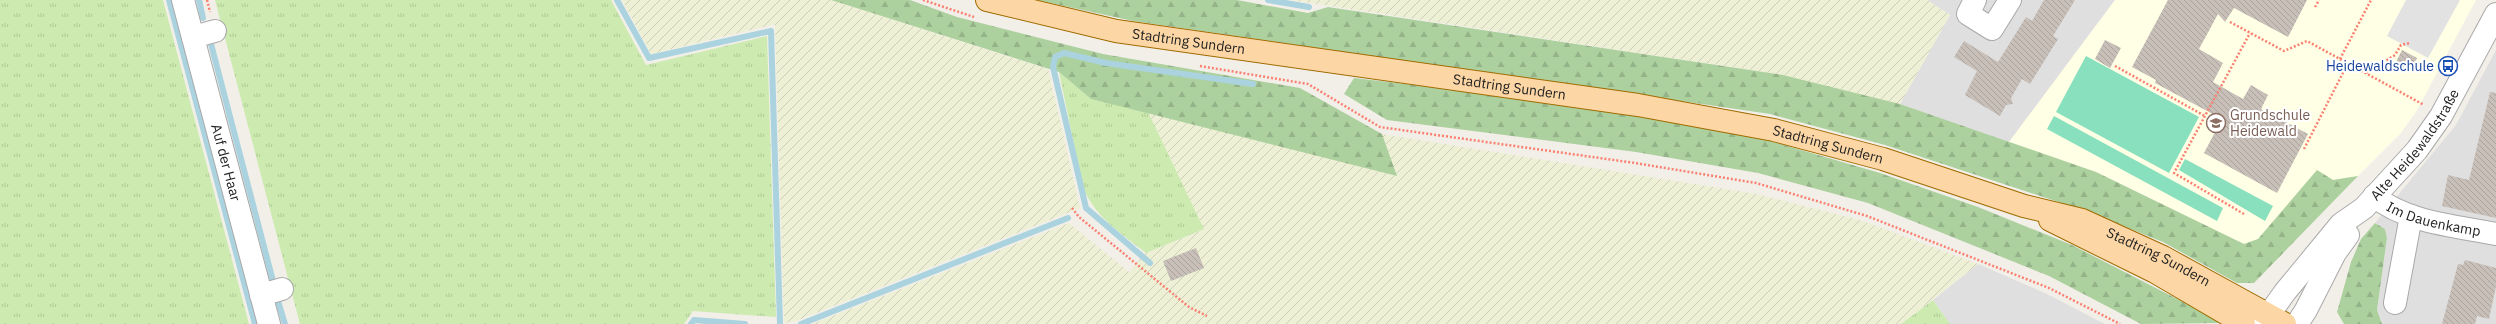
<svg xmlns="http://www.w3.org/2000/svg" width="2496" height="324" font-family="'IBM Plex Sans',sans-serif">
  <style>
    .residential { fill: #e0dfdf }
    .education { fill: #ffffe5 }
    .farmland { fill: url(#farmland-furrows) }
    .grass { fill: url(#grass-tufts) }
    .forest { fill: url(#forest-firs) }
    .pitch { fill: #88e0be }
    .parking { fill: #e2e2e2 }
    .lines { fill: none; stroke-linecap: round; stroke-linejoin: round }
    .stream { stroke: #aad3df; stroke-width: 6 }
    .building { fill: url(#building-back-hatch) }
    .minor-casing { stroke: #a9a9a9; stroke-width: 24 }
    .major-casing { stroke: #a06b00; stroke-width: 24 }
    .path { stroke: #fa8072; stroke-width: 2.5; stroke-dasharray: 2 2; stroke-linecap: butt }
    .minor { stroke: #fff; stroke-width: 22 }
    .major { stroke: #fcd6a4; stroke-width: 22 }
    .labels { text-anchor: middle; stroke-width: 4; stroke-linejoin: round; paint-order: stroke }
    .street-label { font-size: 14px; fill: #222; stroke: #fff }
    .transit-label { font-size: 14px; fill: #164399; stroke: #fff; text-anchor: end }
    .education-label { font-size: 14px; fill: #785e54; stroke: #fff; text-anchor: start }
  </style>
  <defs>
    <pattern id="farmland-furrows" width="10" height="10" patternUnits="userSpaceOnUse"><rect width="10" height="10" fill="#eef0d5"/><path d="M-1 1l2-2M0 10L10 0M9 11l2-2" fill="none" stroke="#ccceb7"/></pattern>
    <pattern id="grass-tufts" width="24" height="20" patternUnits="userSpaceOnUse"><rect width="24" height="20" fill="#cdebb0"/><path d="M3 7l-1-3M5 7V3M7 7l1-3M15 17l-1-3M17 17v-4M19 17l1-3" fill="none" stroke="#b0c997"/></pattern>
    <pattern id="forest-firs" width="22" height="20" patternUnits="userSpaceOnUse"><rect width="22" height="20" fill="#add19e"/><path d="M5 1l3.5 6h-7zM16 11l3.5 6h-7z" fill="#95b388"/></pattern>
    <pattern id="building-back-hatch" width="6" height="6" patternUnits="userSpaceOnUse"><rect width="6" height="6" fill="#c7bfb8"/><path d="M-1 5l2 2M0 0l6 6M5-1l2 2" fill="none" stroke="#aba49e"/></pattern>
  </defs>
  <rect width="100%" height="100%" fill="#f2efe9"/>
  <g class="residential">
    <polygon points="1927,0 2115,0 2009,142 1900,104 1950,15"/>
    <polygon points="2496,50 2496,324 2382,324 2377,310 2387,238 2385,229 2375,223 2456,125"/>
    <polygon points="1978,264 2045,293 2105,324 1950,324 1933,300"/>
  </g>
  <polygon class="education" points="2115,0 2476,0 2416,112 2400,134 2358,176 2333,180 2317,170 2258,239 2244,244 2096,172 2009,142"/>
  <g class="farmland">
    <polygon points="622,0 831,0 1048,69 1080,208 796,321 784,323 775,24 651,54"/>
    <polygon points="1291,0 1927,0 1950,15 1900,104 1783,75"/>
    <polygon points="1148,112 1397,176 1382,134 1757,194 1863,221 1978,264 1901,324 812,324 1069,223 1129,272 1146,253 1204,229"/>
  </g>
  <g class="grass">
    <polygon points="0,0 163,0 249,324 0,324"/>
    <polygon points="215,0 611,0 646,65 767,36 776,317 693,311 684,324 300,324"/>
    <path d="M1059,72L1091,99L1148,112L1204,229L1146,253C1121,233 1097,219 1083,188Z"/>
    <polygon points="1933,300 1950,324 1901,324"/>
  </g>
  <g class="forest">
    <polygon points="831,0 910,0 957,17 1103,54 1300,88 1382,134 1397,176 1091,99 1059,72"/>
    <polygon points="1037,0 1237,0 1308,13 1328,7 1783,75 1900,104 2096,172 2244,244 2258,239 2317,170 2333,180 2358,176 2254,283 2237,283 2163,242 2086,211 1885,145 1770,114 1133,21"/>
    <polygon points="1354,78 1568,103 1767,140 1880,173 1978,207 2072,245 2224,323 2141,324 2049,276 1868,203 1758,173 1636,152 1387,120 1344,94"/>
    <polygon points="2375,223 2385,229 2387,238 2377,310 2382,324 2344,324 2337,312 2351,262 2361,239"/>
  </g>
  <g class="pitch">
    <polygon points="2086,56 2199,117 2169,173 2056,112"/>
    <polygon points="2054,116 2223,208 2217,221 2047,129"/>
    <polygon points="2185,159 2273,206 2265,221 2179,170"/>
  </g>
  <polygon class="parking" points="2406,0 2460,0 2428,58 2387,36"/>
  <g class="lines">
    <g class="stream">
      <polyline points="169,0 255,324"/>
      <polyline points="199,0 203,18"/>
      <polyline points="617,0 649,58 771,31 780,324"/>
      <polyline points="1268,0 1309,7"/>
      <polyline points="211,44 273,281"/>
      <polyline points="1150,263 1086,208 1053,67 1055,57 1064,53 1106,63 1253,84"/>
      <polyline points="278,301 285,324"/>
      <polyline points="691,324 694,320 745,324"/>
      <polyline points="801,324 1068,218"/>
    </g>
  </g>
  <g class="building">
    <polygon points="2044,0 2075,0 2053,36 2058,39 2030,84 2022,79 2011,98 2013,104 2006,105 2000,116 1965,95 1977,71 1954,57 1964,41 1998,62 2026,17 2032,21"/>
    <polygon points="2168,0 2307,0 2288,37 2234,8 2225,22 2218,14 2199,49 2223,63 2213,82 2243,99 2251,85 2268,95 2261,109 2308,134 2277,193 2204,153 2222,119 2155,83 2156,80 2132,67"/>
    <polygon points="2105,40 2121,48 2110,68 2095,59"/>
    <polygon points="2402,50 2417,58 2410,72 2395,64"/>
    <polygon points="2490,92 2496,93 2496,218 2442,206 2448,175 2469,180"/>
    <polygon points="1196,248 1204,268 1171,281 1163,261"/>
    <polygon points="2465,260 2496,268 2496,286 2489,319 2477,316 2475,324 2442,324 2458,264 2463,265"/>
  </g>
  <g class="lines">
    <defs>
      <g id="minor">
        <path id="s1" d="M183,0L269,324"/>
        <polyline points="1975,0 1968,14 1992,29 2010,0"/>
        <polyline points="193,37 215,31"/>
        <path id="s2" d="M2374,196C2407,223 2456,226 2496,234"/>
        <polyline points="261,295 282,289"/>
        <polyline points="2395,303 2411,216"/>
        <path id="s3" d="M2262,324L2285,292L2341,224L2364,208L2417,150L2441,116L2496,14"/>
        <polyline points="2297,324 2306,310 2335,253 2348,235"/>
      </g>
      <g id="major">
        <path id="s4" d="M987,0L1116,31L1638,105L1774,130L1883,159L2024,206L2082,220L2163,257L2285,324"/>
        <polyline points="2050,220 2155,272 2244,324"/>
      </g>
    </defs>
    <use href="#minor" class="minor-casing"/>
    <use href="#major" class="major-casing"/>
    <g class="path">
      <polyline points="207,0 210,12"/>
      <polyline points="923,0 974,17"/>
      <polyline points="2315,7 2319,0"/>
      <polyline points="2230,22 2284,51 2307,41 2424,105"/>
      <polyline points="2340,59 2371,0"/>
      <polyline points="1200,66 1308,84 1380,127 1635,163 1756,183 1867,216 2049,288 2120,324"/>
      <polyline points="2115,66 2205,116"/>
      <polyline points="2366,73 2395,55 2401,45 2410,43"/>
      <polyline points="2304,149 2348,63"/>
      <polyline points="1072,208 1079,217 1189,307 1207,316"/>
      <polyline points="2244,214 2174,173 2250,33"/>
    </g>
    <use href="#minor" class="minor"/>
    <use href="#major" class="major"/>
  </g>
  <defs>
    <symbol id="bus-ring" viewBox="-11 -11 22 22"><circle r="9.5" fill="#fff" stroke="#1a4fb4" stroke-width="1.5"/><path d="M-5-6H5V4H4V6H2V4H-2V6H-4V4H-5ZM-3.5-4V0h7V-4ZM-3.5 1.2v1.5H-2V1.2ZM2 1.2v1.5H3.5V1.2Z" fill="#1a4fb4"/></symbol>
    <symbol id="school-ring" viewBox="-11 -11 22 22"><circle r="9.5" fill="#fff" stroke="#8d6e63" stroke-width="1.5"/><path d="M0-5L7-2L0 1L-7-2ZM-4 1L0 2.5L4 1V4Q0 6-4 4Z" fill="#8d6e63"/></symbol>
  </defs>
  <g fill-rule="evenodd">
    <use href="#bus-ring" x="2437" y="55" width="22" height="22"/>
    <use href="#school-ring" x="2205" y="112" width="22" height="22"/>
  </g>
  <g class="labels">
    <g class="street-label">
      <text dy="5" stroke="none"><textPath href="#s4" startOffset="206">Stadtring Sundern</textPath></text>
      <text dy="5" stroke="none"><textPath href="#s4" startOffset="530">Stadtring Sundern</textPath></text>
      <text dy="5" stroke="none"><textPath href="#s3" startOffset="237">Alte Heidewaldstraße</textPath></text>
      <text dy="5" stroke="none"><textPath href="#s4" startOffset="854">Stadtring Sundern</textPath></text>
      <text dy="5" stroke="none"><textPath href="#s1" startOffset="168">Auf der Haar</textPath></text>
      <text dy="5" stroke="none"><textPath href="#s2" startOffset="65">Im Dauenkamp</textPath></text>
      <text dy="5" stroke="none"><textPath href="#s4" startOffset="1204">Stadtring Sundern</textPath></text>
    </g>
    <g class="transit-label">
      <text x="2434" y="71">Heidewaldschule</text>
    </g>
    <g class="education-label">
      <text x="2230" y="120">Grundschule<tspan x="2230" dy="16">Heidewald</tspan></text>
    </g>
  </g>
</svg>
